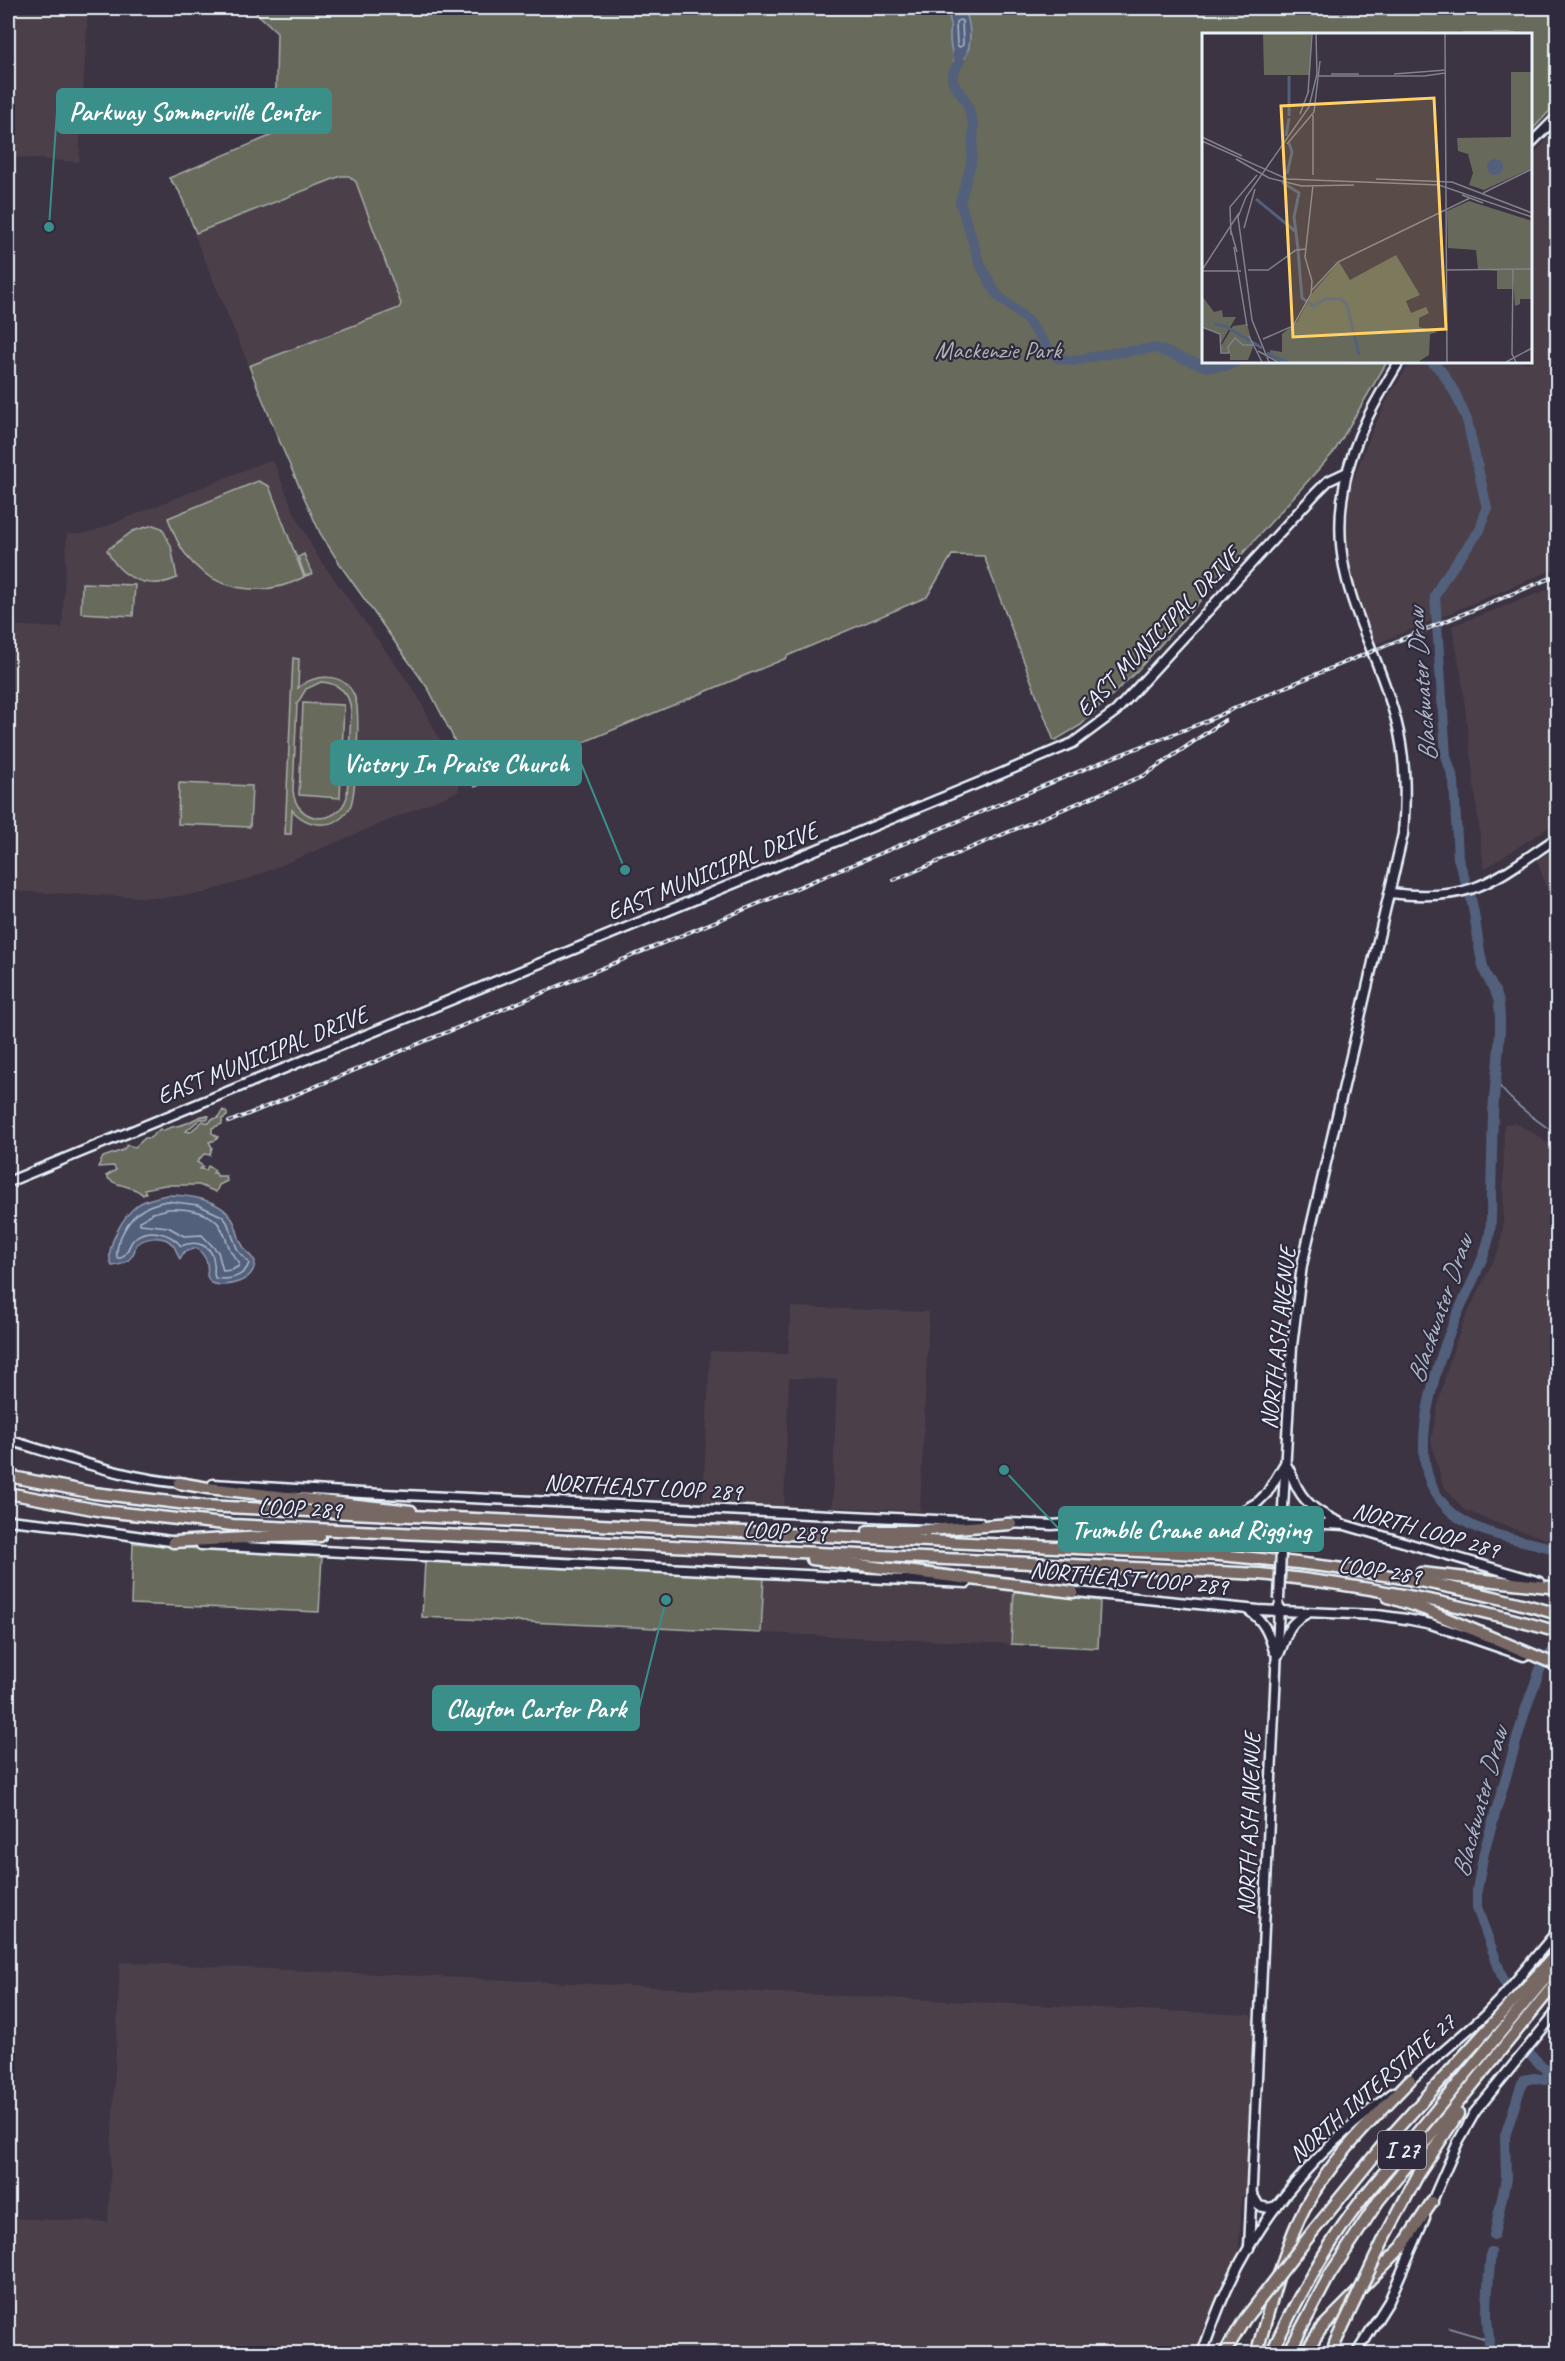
<svg xmlns="http://www.w3.org/2000/svg" width="1565" height="2361" font-family="Caveat,sans-serif">
  <style>
    .built { fill: #4b3f4a }
    .green { fill: #676a5b; stroke: #a8aeaa; stroke-width: 1.5; fill-rule: evenodd }
    .water { fill: #53607c; stroke: #8f9aae; stroke-width: 1.5 }
    .lines { fill: none; stroke-linecap: round; stroke-linejoin: round }
    .shore { stroke: #acb7c6; stroke-width: 1.5 }
    .stream { stroke: #8f9aae; stroke-width: 1.5 }
    .river { stroke: #53607c; stroke-width: 10 }
    .secondary-casing { stroke: #e8f1f8; stroke-width: 13 }
    .highway-casing { stroke: #e8f1f8; stroke-width: 15 }
    .secondary { stroke: #2f2a3d; stroke-width: 8 }
    .highway { stroke: #776864; stroke-width: 10 }
    .rail-casing { stroke: #e8f1f8; stroke-width: 4 }
    .rail { stroke: #2f2a3d; stroke-width: 1.5; stroke-dasharray: 4.5; stroke-linecap: butt }
    .secondary-bridge-casing { stroke: #e8f1f8; stroke-width: 13; stroke-linecap: butt }
    .highway-bridge-casing { stroke: #e8f1f8; stroke-width: 15; stroke-linecap: butt }
    .secondary-bridge { stroke: #2f2a3d; stroke-width: 8 }
    .highway-bridge { stroke: #776864; stroke-width: 10 }
    .labels { text-anchor: middle; stroke-width: 4.5; stroke-linejoin: round; paint-order: stroke }
    .shield { fill: #2f2a3d; stroke: #b0b5c0; stroke-width: 1.5 }
    .shield-label { font-size: 22px; font-weight: bold; fill: #e8f1f8 }
    .park-label { font-size: 24px; fill: #aeb4b1; stroke: #2f2a3d }
    .street-label { font-size: 24px; fill: #e8f1f8; stroke: #2f2a3d }
    .water-label { font-size: 26px; font-style: italic; fill: #acb7c6; stroke: #2f2a3d }
    .inset-river { fill: none; stroke: #53607c; stroke-width: 3 }
    .inset-road { fill: none; stroke: #81808b; stroke-width: 1.5 }
    .view { fill: #ffd166; fill-opacity: 0.15; stroke: #ffd166; stroke-width: 3 }
    .inset-edge { fill: none; stroke: #e8f1f8; stroke-width: 3 }
    .leader { fill: none; stroke: #3a8f8a; stroke-width: 2 }
    .callout-dot { fill: #3a8f8a; stroke: #2f2a3d; stroke-width: 2 }
    .callout { fill: #3a8f8a; stroke: #3a8f8a; stroke-width: 2 }
    .callout-label { font-size: 26px; text-anchor: middle; font-weight: bold; fill: #fff }
  </style>
  <rect width="100%" height="100%" fill="#3c3443"/>
  <filter id="ink" filterUnits="userSpaceOnUse"><feTurbulence type="fractalNoise" baseFrequency=".0167" numOctaves="2"/><feDisplacementMap in="SourceGraphic" scale="12" xChannelSelector="R" yChannelSelector="G"/><feConvolveMatrix kernelMatrix="1 2 1 2 8 2 1 2 1" color-interpolation-filters="sRGB"/></filter>
  <g filter="url(#ink)">
    <g class="built">
      <polygon points="8,8 88,8 79,162 8,157"/>
      <polygon points="1557,127 1557,568 1376,644 1354,587 1346,546 1349,491 1370,436 1390,394 1411,362 1530,362 1531,158"/>
      <polygon points="341,176 349,176 356,182 401,304 399,308 249,366 194,234"/>
      <polygon points="266,461 273,462 275,465 294,512 316,554 418,696 443,746 459,786 459,791 246,880 203,893 161,898 8,891 8,625 62,628 67,534 83,534 102,528"/>
      <polygon points="1557,586 1557,822 1484,869 1461,674 1452,626"/>
      <polygon points="1557,848 1557,920 1537,860"/>
      <polygon points="1515,1123 1537,1135 1557,1151 1557,1542 1507,1527 1464,1510 1443,1485 1431,1441 1438,1404 1450,1359 1464,1321 1500,1247 1503,1228 1504,1124"/>
      <polygon points="791,1307 929,1312 920,1511 832,1507 837,1379 789,1378 784,1506 703,1502 710,1351 788,1354"/>
      <polygon points="764,1577 1014,1590 1011,1644 761,1633"/>
      <polygon points="120,1962 1250,2015 1255,2022 1247,2195 1242,2196 1238,2259 1199,2353 8,2354 8,2218 108,2222"/>
    </g>
    <g class="green">
      <polygon points="251,8 1557,8 1557,103 1531,131 1530,34 1204,34 1204,362 1387,362 1334,452 1137,671 1081,725 1054,741 984,556 952,555 927,597 787,656 787,658 475,787 451,733 429,690 343,569 320,533 284,452 249,366 399,308 401,304 356,182 349,176 341,176 196,233 179,191 169,178 275,134 277,32"/>
      <path d="M258,481L269,486L304,577C267,597 218,593 189,559C179,547 173,533 168,518Z"/>
      <path d="M153,525L162,528L171,546L177,578C148,591 120,578 107,550L133,531Z"/>
      <polygon points="304,554 312,574 305,576 298,557"/>
      <polygon points="82,583 135,585 133,616 81,613"/>
      <path d="M293,658L299,659L298,688C317,671 349,673 356,701C360,715 356,796 350,807C337,831 308,828 292,810L291,834H285ZM321,682C339,683 350,693 351,711L347,797C337,828 295,823 293,790L297,704L306,689Z"/>
      <polygon points="303,703 344,705 340,798 299,795"/>
      <polygon points="179,783 252,786 250,827 178,824"/>
      <path d="M223,1110L227,1113V1116L222,1119V1124L212,1128V1133L218,1137L216,1140L209,1142L212,1147L210,1155L204,1154L197,1162L203,1166L200,1169L206,1170L208,1166L215,1170L213,1173H216L217,1176H226L227,1181L219,1185L216,1192L199,1185H165L144,1189L146,1193L143,1195C133,1184 115,1188 106,1176L116,1170L114,1166L98,1167L103,1157L123,1150L127,1145L135,1147L145,1138H150L160,1129L163,1131C171,1125 179,1127 187,1123C194,1120 201,1114 209,1116L208,1119H200L186,1131L190,1132L203,1121L209,1123L212,1119L218,1118Z"/>
      <polygon points="133,1543 232,1552 322,1556 319,1612 131,1604"/>
      <polygon points="425,1561 764,1577 761,1633 422,1617"/>
      <polygon points="1014,1590 1100,1601 1098,1648 1011,1644"/>
    </g>
    <g class="water">
      <path d="M946,8H959L965,10C972,28 973,52 959,66L955,64C953,56 950,47 950,38C950,27 952,18 946,8Z"/>
      <path d="M167,1195C188,1195 220,1199 232,1219C238,1227 237,1238 243,1246C246,1252 251,1256 255,1261C255,1282 227,1288 211,1283L207,1276C209,1262 206,1257 197,1248L184,1252L180,1259C177,1255 176,1248 173,1245C164,1234 145,1237 136,1245C134,1258 125,1265 112,1266C103,1249 124,1214 139,1204C147,1199 157,1197 167,1195Z"/>
    </g>
    <g class="lines">
      <g class="shore">
        <polygon points="959,20 962,21 963,45 960,47 957,46 956,22"/>
        <path d="M167,1201L198,1205L222,1216L227,1222L238,1251L249,1263C245,1277 228,1281 215,1278C213,1273 215,1270 214,1264C213,1244 196,1240 181,1246C171,1233 147,1226 134,1239C127,1246 131,1250 121,1258H117C115,1241 129,1217 144,1209C151,1204 159,1203 167,1201Z"/>
        <path d="M168,1209C184,1208 213,1211 221,1228C228,1240 228,1252 239,1262V1266L232,1270L223,1271L218,1252L202,1235L184,1236L168,1227L140,1224V1221L153,1213Z"/>
      </g>
      <g class="stream">
        <path d="M1495,1078C1506,1101 1537,1119 1558,1136"/>
        <polyline points="1449,2328 1490,2340"/>
      </g>
      <g class="river">
        <polyline points="957,55 960,60 952,76 953,82 967,103 974,127 971,164 960,202 980,264 997,295 1027,320 1051,352 1058,358 1073,361 1106,354 1155,348 1206,367 1227,366 1236,362"/>
        <polyline points="1432,362 1442,372 1455,393 1467,420 1487,508 1480,530 1442,582 1435,596 1446,756 1454,781 1458,858 1467,886"/>
        <path d="M1470,895C1477,920 1477,945 1484,970C1488,982 1497,990 1499,1003C1503,1040 1494,1079 1493,1116C1492,1142 1492,1167 1491,1193C1491,1208 1492,1224 1489,1238C1482,1266 1467,1291 1456,1317C1438,1360 1411,1440 1431,1484C1454,1536 1510,1535 1558,1550"/>
        <polyline points="1548,1657 1558,1644"/>
        <polyline points="1504,1982 1477,1908 1477,1890 1484,1852 1526,1708 1541,1667"/>
        <polyline points="1494,2235 1506,2179 1505,2136 1523,2080 1534,2078 1545,2080 1549,2073 1531,2055"/>
        <path d="M1488,2354C1491,2340 1487,2328 1487,2315C1487,2294 1489,2273 1491,2252"/>
      </g>
      <defs>
        <g id="secondary">
          <polyline points="1530,144 1558,116"/>
          <path d="M1390,893C1474,903 1492,881 1558,837"/>
          <polyline points="8,1182 1000,774 1073,743 1116,711 1315,494 1328,481 1347,472"/>
          <path d="M8,1440C60,1455 131,1481 185,1483"/>
          <polyline points="213,1484 362,1493 979,1522"/>
          <path d="M1232,1517L1258,1502L1267,1493L1285,1463C1291,1471 1293,1480 1298,1489C1307,1506 1322,1514 1339,1522"/>
          <polyline points="8,1520 74,1527 177,1542"/>
          <polyline points="1007,1523 1052,1525 1170,1516 1345,1525 1540,1582"/>
          <path d="M1282,1526L1292,1346L1302,1265L1403,834C1406,795 1406,758 1396,720C1373,633 1325,580 1345,482C1354,437 1376,400 1399,362"/>
          <polyline points="201,1545 967,1583"/>
          <polyline points="1067,1591 1258,1610 1377,1615 1406,1619 1431,1624 1524,1656"/>
          <path d="M1248,1610C1264,1621 1269,1633 1274,1651"/>
          <path d="M1279,1654C1288,1634 1286,1624 1308,1613"/>
          <polyline points="1407,2083 1484,2016 1504,1995 1558,1930"/>
          <polyline points="1252,2194 1259,2206 1269,2208 1277,2206"/>
          <polyline points="1430,2206 1458,2142 1475,2112 1558,2010"/>
          <polyline points="1249,2248 1279,1606"/>
          <path d="M1202,2354C1210,2331 1218,2307 1229,2285C1265,2207 1325,2143 1394,2092"/>
          <polyline points="1356,2354 1389,2301 1425,2218"/>
        </g>
        <g id="highway">
          <path d="M8,1476L94,1493L204,1506L1219,1555C1334,1565 1446,1581 1558,1614"/>
          <polyline points="179,1483 208,1488 411,1511"/>
          <path d="M8,1493L103,1511L233,1525L1260,1574C1361,1585 1460,1603 1558,1632"/>
          <polyline points="868,1531 914,1531 1011,1524"/>
          <polyline points="173,1542 264,1537 320,1536"/>
          <polyline points="812,1559 1073,1592"/>
          <polyline points="1421,1573 1558,1588"/>
          <polyline points="1388,1597 1424,1609 1557,1665"/>
          <polyline points="1314,2230 1388,2139 1558,1952"/>
          <polyline points="1385,2237 1418,2175 1458,2114"/>
          <polyline points="1224,2354 1245,2319"/>
          <path d="M1256,2354C1270,2309 1283,2249 1304,2209C1331,2160 1372,2120 1410,2080"/>
          <path d="M1271,2354C1302,2287 1339,2222 1389,2167L1558,1963"/>
          <polyline points="1288,2354 1329,2276 1379,2200 1558,1980"/>
          <polyline points="1304,2354 1321,2329 1402,2247 1432,2202"/>
          <polyline points="1331,2354 1336,2341"/>
        </g>
      </defs>
      <use href="#secondary" class="secondary-casing"/>
      <use href="#highway" class="highway-casing"/>
      <use href="#secondary" class="secondary"/>
      <use href="#highway" class="highway"/>
      <defs>
        <g id="rail">
          <polyline points="894,880 1145,775 1225,720"/>
          <polyline points="229,1122 1109,759 1207,721 1239,706 1558,575"/>
        </g>
      </defs>
      <use href="#rail" class="rail-casing"/>
      <use href="#rail" class="rail"/>
      <defs>
        <polyline id="secondary-bridge" points="1279,1600 1282,1526"/>
        <g id="highway-bridge">
          <polyline points="1245,2319 1314,2230"/>
          <polyline points="1336,2341 1385,2237"/>
        </g>
      </defs>
      <use href="#secondary-bridge" class="secondary-bridge-casing"/>
      <use href="#highway-bridge" class="highway-bridge-casing"/>
      <use href="#secondary-bridge" class="secondary-bridge"/>
      <use href="#highway-bridge" class="highway-bridge"/>
    </g>
  </g>
  <g class="labels">
    <rect class="shield" x="1378" y="2131" width="48" height="38" rx="4.5"/>
    <g class="shield-label">
      <text x="1402" y="2158">I 27</text>
    </g>
    <g class="park-label">
      <text x="998" y="358">Mackenzie Park</text>
    </g>
    <g class="street-label">
      <text transform="translate(1158 632) rotate(-46)" y="8">EAST MUNICIPAL DRIVE</text>
      <text transform="translate(712 871) rotate(-22)" y="8">EAST MUNICIPAL DRIVE</text>
      <text transform="translate(262 1055) rotate(-22)" y="8">EAST MUNICIPAL DRIVE</text>
      <text transform="translate(1278 1338) rotate(-84)" y="8">NORTH ASH AVENUE</text>
      <text transform="translate(643 1487) rotate(3)" y="8">NORTHEAST LOOP 289</text>
      <text transform="translate(300 1508) rotate(3)" y="8">LOOP 289</text>
      <text transform="translate(1426 1530) rotate(16)" y="8">NORTH LOOP 289</text>
      <text transform="translate(785 1531) rotate(3)" y="8">LOOP 289</text>
      <text transform="translate(1380 1570) rotate(9)" y="8">LOOP 289</text>
      <text transform="translate(1129 1578) rotate(5)" y="8">NORTHEAST LOOP 289</text>
      <text transform="translate(1249 1824) rotate(-88)" y="8">NORTH ASH AVENUE</text>
      <text transform="translate(1372 2088) rotate(-41)" y="8">NORTH INTERSTATE 27</text>
    </g>
    <g class="water-label">
      <text transform="translate(1421 685) rotate(-95)" y="9">Blackwater Draw</text>
      <text transform="translate(1439 1309) rotate(-71)" y="9">Blackwater Draw</text>
      <text transform="translate(1479 1802) rotate(-75)" y="9">Blackwater Draw</text>
    </g>
  </g>
  <g transform="translate(1202 33)">
    <rect width="330" height="330" fill="#3c3443"/>
    <path d="M61,1H109L108,42H62ZM309,39H330V135L282,157L267,152L271,140L266,121L256,118L255,105L309,104ZM267,168L330,188V266H318V271L313,273L311,244L310,256H295V238L276,236L274,217L246,215L245,178ZM194,222L218,262L204,268L209,280L224,274L227,280L217,285V294L236,299L228,301L227,322L216,329H79L69,324L68,317L80,319V301L95,289L111,259L137,229L148,247ZM0,263L12,279L20,277L21,284H34L19,310V302L0,293ZM45,291L51,314L46,327H28V320L19,319V313L31,293Z" fill="#676a5b"/>
    <path d="M285 134a8 8 0 1 1 16 0a8 8 0 1 1-16 0Z" fill="#53607c"/>
    <path class="inset-river" d="M87,43V83M84,103L87,85M85,141L90,119L87,110M80,149L97,160L92,184L96,216M54,166L93,198M96,217L100,265L111,273L123,266H139L145,272L157,322M12,291L23,293L60,315M65,320L86,329"/>
    <path class="inset-road" d="M243,1L245,329M129,41H157M192,41L244,37M116,43H222L243,40M106,60L110,1M98,81L107,57M111,82V142M0,104L40,123M0,108L85,146L237,152L330,184M85,111L112,79L118,28M34,126L67,145L100,153L152,152M174,146L250,149L330,180M281,160L330,136M260,162L281,170M42,195L53,156M29,198L35,219M29,202L28,174L55,142M32,214L45,293M0,237L37,180M46,237H66L94,217L104,216M245,237L330,236M311,237L310,321L314,329M0,238H39M110,257L136,229L268,165M0,294L18,301L19,320H27L26,314L33,305L41,312H52M47,303L60,329M61,306L91,293L109,261L110,248L103,224L111,152M56,318L76,329M67,329L50,287L36,184L44,164L107,74L115,41L114,1M304,329L330,315"/>
    <path class="view" d="M232,65L244,296L91,304L79,73Z"/>
    <rect width="330" height="330" class="inset-edge"/>
  </g>
  <path class="leader" d="M49 227L57 111M625 870L581 763M1004 1470L1059 1529M666 1600L639 1708"/>
  <g class="callout-dot">
    <circle cx="49" cy="227" r="6"/>
    <circle cx="625" cy="870" r="6"/>
    <circle cx="1004" cy="1470" r="6"/>
    <circle cx="666" cy="1600" r="6"/>
  </g>
  <g class="callout">
    <rect x="57" y="89" width="274" height="44" rx="6"/>
    <rect x="331" y="741" width="250" height="44" rx="6"/>
    <rect x="1059" y="1507" width="264" height="44" rx="6"/>
    <rect x="433" y="1686" width="206" height="44" rx="6"/>
  </g>
  <g class="callout-label">
    <text x="194" y="120">Parkway Sommerville Center</text>
    <text x="456" y="772">Victory In Praise Church</text>
    <text x="1191" y="1538">Trumble Crane and Rigging</text>
    <text x="536" y="1717">Clayton Carter Park</text>
  </g>
  <rect width="1565" height="2361" fill="none" stroke="#2f2a3d" stroke-width="30"/>
  <rect x="15" y="15" width="1535" height="2331" fill="none" stroke="#e8f1f8" stroke-width="2" filter="url(#ink)"/>
</svg>
